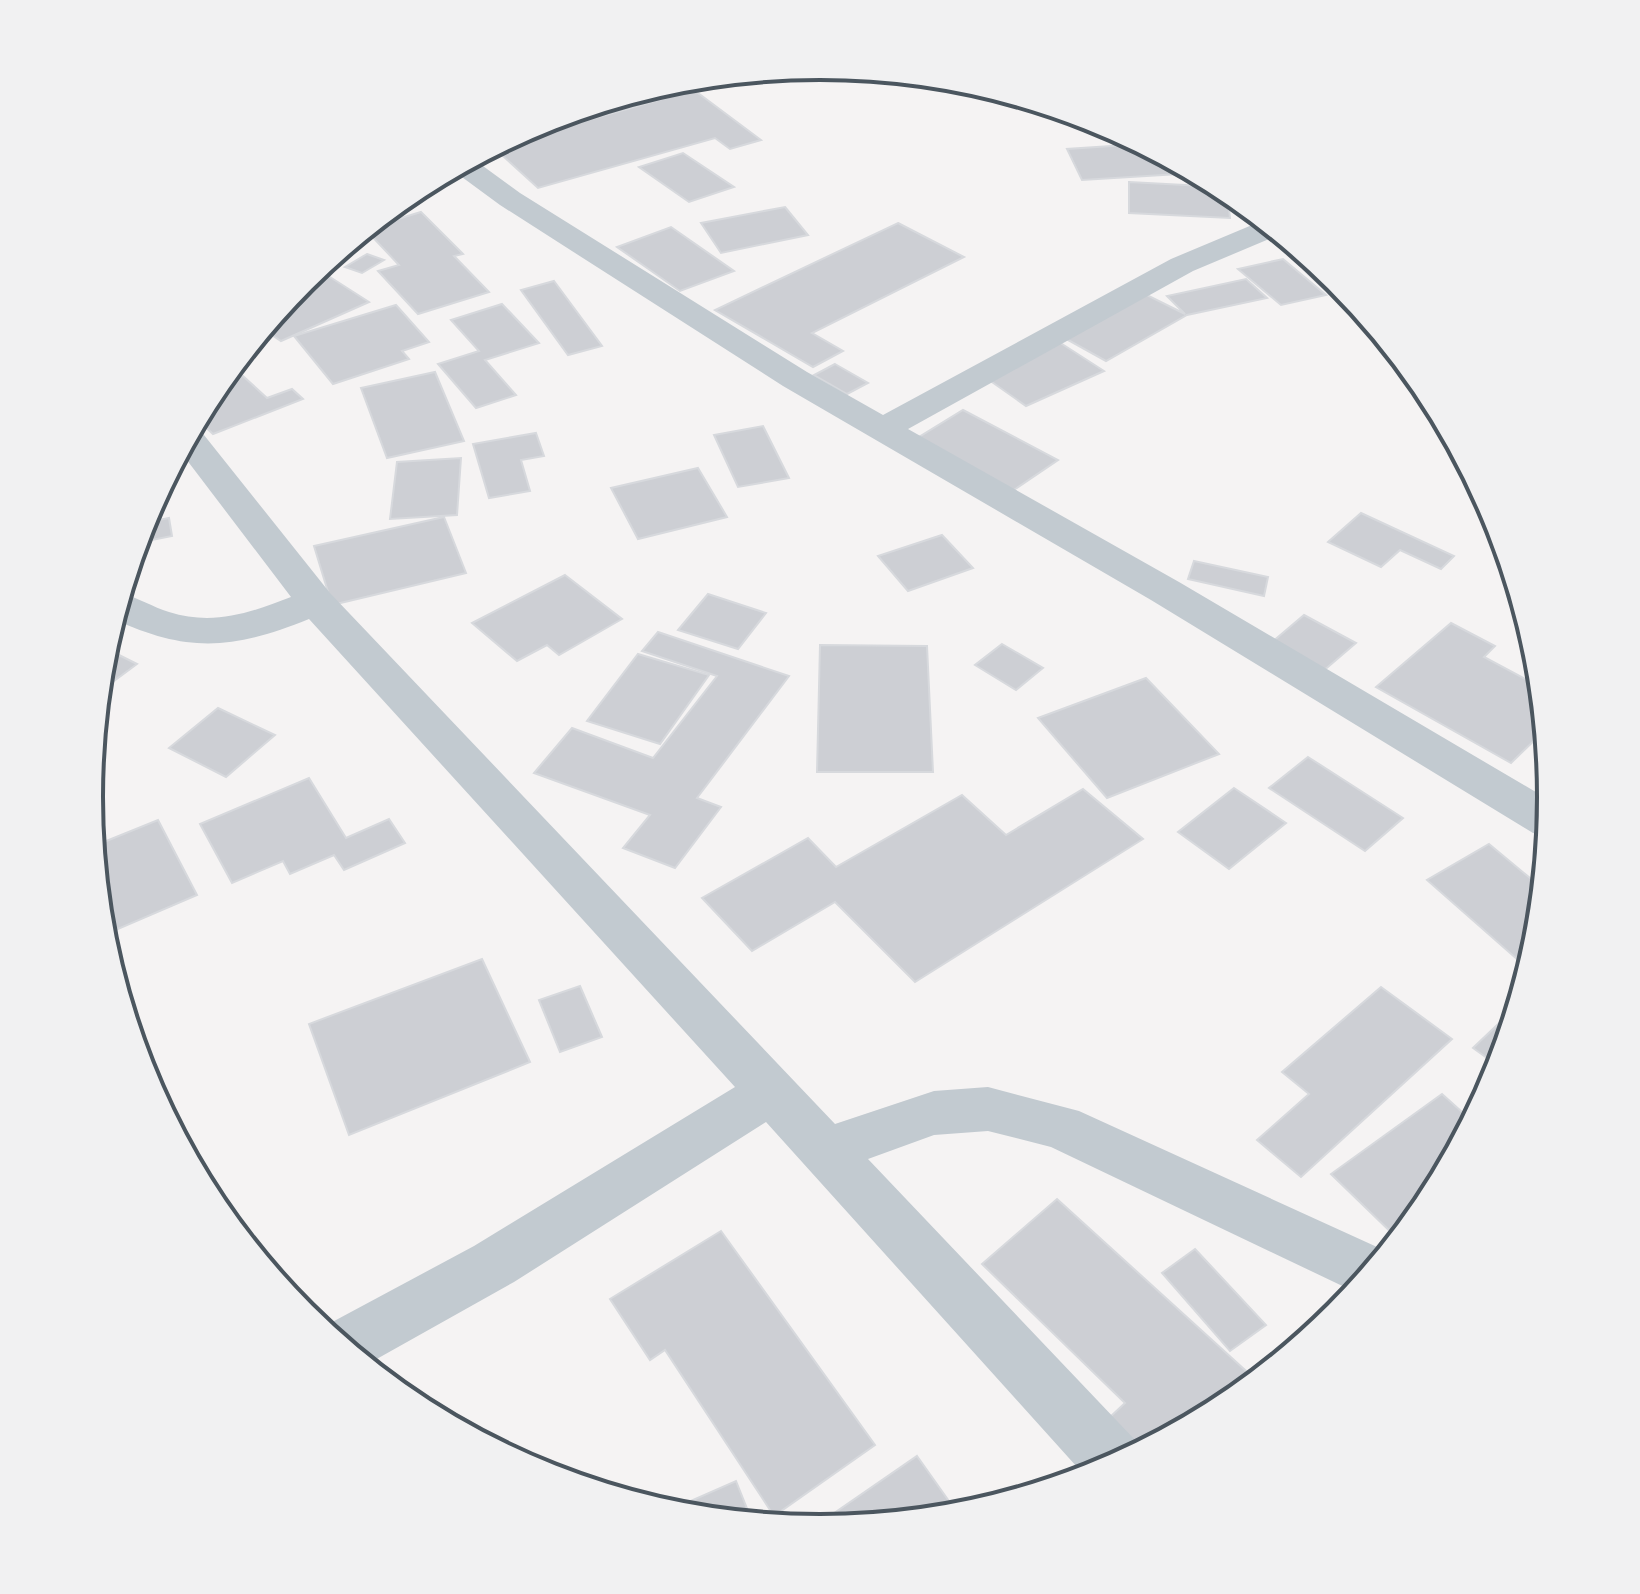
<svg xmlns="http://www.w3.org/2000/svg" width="1640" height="1594" font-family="Montserrat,sans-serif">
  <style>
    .building { fill: #cdcfd4; stroke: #d7d9dd; stroke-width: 2 }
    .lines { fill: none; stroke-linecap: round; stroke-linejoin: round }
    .minor { fill: #c2cad0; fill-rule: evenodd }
    .rim { fill: none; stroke: #4b565f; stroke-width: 4 }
  </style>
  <rect width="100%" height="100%" fill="#f5f3f3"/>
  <g class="building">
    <polygon points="757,72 763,79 705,90 695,78"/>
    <polygon points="675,81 685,92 594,109 592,106"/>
    <polygon points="694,90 761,140 730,149 715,138 538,188 493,147"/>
    <polygon points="1142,144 1196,173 1082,180 1067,149"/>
    <polygon points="683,153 734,187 689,202 639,167"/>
    <polygon points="1129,182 1222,187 1227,190 1230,218 1129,213"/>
    <polygon points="785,207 808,235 721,253 701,223"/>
    <polygon points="421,212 463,254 454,256 489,292 418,314 378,271 399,265 365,229"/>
    <polygon points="898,223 964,257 812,333 843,351 813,367 715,310"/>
    <polygon points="671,227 734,271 680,291 617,247"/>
    <polygon points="367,254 384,260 362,273 345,267"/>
    <polygon points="1283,259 1326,295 1281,305 1238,269"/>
    <polygon points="1321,267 1337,280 1346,291 1329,294 1304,270"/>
    <polygon points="319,270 369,302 281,341 263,329 303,280"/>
    <polygon points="1246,279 1267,298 1187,315 1106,361 1059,335 1141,292 1185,314 1167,296"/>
    <polygon points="554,281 602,346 568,355 521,290"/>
    <polygon points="502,304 539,343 485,360 516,395 476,408 438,364 479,351 451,320"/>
    <polygon points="396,305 429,342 402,351 409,359 333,384 294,336"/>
    <polygon points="1059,342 1104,371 1026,406 982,375"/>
    <polygon points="835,364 868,383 847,394 814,375"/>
    <polygon points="232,366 267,398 292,389 303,399 213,434 197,419 212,391"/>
    <polygon points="435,372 464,441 387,458 361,388"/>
    <polygon points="963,410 1058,460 1002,498 906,445"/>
    <polygon points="763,426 789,478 738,487 714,435"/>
    <polygon points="536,433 544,456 521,460 530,491 489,498 473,444"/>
    <polygon points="461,458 457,515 390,519 397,462"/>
    <polygon points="698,468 727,517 638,539 611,488"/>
    <polygon points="1361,513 1454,556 1441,569 1400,550 1381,567 1328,542"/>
    <polygon points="444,517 466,573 332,605 314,546"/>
    <polygon points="169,518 172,536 137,543 143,523"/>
    <polygon points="942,535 973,568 908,591 878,556"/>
    <polygon points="1194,561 1268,577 1264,596 1188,579"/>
    <polygon points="565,575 622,619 559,655 547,645 517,661 472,623"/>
    <polygon points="708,594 766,613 738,649 678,630"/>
    <polygon points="1304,615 1356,643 1322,672 1271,643"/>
    <polygon points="1451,623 1495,646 1484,657 1533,683 1539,676 1544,731 1511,763 1376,687"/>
    <polygon points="658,632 789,676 697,798 721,807 675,868 623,848 650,815 534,773 572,728 653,758 717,676 642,651"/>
    <polygon points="1002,644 1043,668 1016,690 975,665"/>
    <polygon points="820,645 927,646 933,772 817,772"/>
    <polygon points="105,648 137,664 99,692 103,654"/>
    <polygon points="638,654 709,675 660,744 587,721"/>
    <polygon points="1146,678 1219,754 1107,798 1038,718"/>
    <polygon points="218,708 275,735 226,777 169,748"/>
    <polygon points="1308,757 1403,818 1365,851 1269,788"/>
    <polygon points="309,778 346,838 389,819 405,843 344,870 334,855 290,874 283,861 232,883 200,824"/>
    <polygon points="1234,788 1286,823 1229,869 1178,832"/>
    <polygon points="1083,789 1143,839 915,982 835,902 752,951 702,898 808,838 836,867 962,795 1006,835"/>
    <polygon points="158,820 197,895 111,932 100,907 94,846"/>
    <polygon points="1489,844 1542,888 1537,940 1529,965 1526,967 1427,880"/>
    <polygon points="482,959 530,1062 349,1135 309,1024"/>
    <polygon points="580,986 602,1037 560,1052 539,1000"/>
    <polygon points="1381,987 1452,1039 1301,1177 1257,1140 1309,1094 1282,1072"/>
    <polygon points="1517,1006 1498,1066 1473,1048"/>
    <polygon points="1442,1094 1472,1121 1428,1203 1398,1239 1331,1174"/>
    <polygon points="1057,1199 1256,1380 1226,1405 1122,1461 1094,1432 1125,1403 982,1264"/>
    <polygon points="721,1231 875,1445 774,1516 665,1350 650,1360 610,1299"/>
    <polygon points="1195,1249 1266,1325 1230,1351 1162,1273"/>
    <polygon points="917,1456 958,1514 814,1527"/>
    <polygon points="736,1481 752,1521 668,1511"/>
  </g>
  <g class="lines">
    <g class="minor">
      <polygon points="472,158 520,193 807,372 883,415 1171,259 1264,220 1281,234 1193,271 908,429 1179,582 1551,801 1547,837 1533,833 1151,600 783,386 500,205 451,169"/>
      <path d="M193,428L200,430L330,593L835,1124L934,1091L988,1087L1079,1111L1388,1252L1355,1292L1051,1147L988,1131L934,1135L868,1159L1137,1442L1140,1451L1086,1477L766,1122L514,1282L366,1365L323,1327L474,1246L735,1087L309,619C235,649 188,654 114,619L122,593C138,598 153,607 169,612C213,626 250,613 291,597L180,451Z"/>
    </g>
  </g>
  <path d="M0 0H1640V1594H0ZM103 797a717 717 0 1 1 1434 0a717 717 0 1 1-1434 0Z" fill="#f1f1f2" fill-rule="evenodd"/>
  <path class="rim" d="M103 797a717 717 0 1 1 1434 0a717 717 0 1 1-1434 0Z"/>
</svg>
